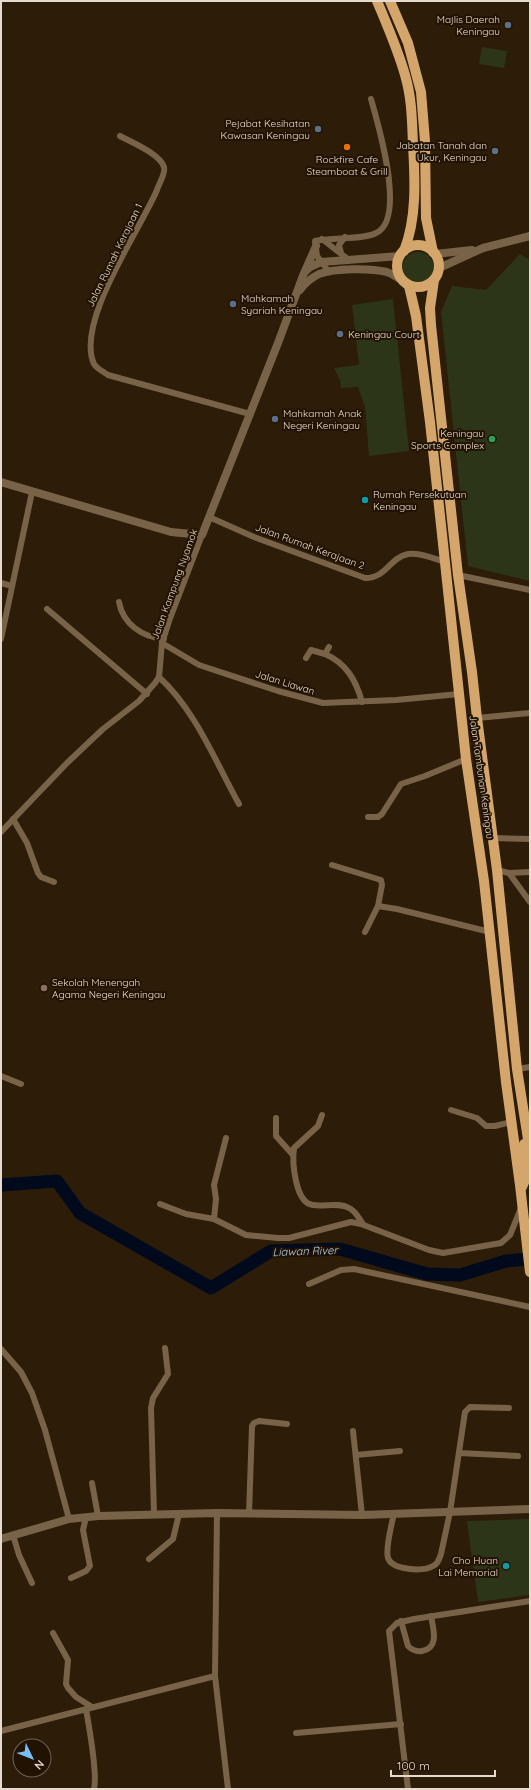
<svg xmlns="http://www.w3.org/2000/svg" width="531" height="1790" font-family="Quicksand,sans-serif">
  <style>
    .green { fill: #2c3518 }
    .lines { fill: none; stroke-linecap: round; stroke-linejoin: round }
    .river { stroke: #000a1c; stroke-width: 13 }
    .minor { stroke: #796348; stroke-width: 6 }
    .tertiary { stroke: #796348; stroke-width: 8 }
    .primary { stroke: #d5a66c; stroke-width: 10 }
    .service-dot { fill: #5c6f8a; stroke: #221201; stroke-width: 1.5 }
    .food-dot { fill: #e8710a; stroke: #221201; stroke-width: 1.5 }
    .leisure-dot { fill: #2e9e5b; stroke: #221201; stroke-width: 1.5 }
    .culture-dot { fill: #0f9aa8; stroke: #221201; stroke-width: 1.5 }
    .education-dot { fill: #8d6e63; stroke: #221201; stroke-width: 1.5 }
    .labels { text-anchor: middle; stroke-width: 4; stroke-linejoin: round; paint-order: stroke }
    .poi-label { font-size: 10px; fill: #e6dbcf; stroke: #221201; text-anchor: end }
    .street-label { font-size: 10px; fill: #e6dbcf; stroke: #221201 }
    .water-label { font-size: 11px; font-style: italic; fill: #add5f7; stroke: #221201 }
  </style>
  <rect width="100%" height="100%" fill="#2c1c08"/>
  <g class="green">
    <polygon points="482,47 507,51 504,68 479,64"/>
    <circle cx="418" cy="268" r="16"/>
    <polygon points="520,254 530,260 530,581 468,566 441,312 452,286 486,290"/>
    <polygon points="393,299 409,451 369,456 365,407 358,387 341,388 340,380 334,368 359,365 352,305"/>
    <polygon points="530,1519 530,1595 478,1602 467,1521"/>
  </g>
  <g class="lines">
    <polyline class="river" points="1,1185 57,1181 80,1213 211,1288 271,1251 340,1249 427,1274 460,1275 506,1261 530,1259"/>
    <g class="minor">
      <path d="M120,136C131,142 160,154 164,167C166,173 159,183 157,190C140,230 75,322 94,364C97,369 104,372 108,375L250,414"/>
      <polyline points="322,239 349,260"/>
      <polyline points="341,253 339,245 345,237"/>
      <path d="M329,272L317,256L315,241C332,237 363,240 376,233C407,219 378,124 371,99"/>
      <path d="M209,517L254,537L365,578C387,578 389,558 408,554C419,552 435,559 446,562"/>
      <polyline points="458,575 530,590"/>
      <polyline points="1,583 12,586"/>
      <path d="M119,602C123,624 142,637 164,639"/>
      <polyline points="47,609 147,694"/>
      <polyline points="1,639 32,492"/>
      <polyline points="162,643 199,665 278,691 323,703 396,700 459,694"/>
      <path d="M329,647L325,654C346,663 356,680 362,702"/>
      <polyline points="306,658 311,650 325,654"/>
      <path d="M159,677C196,711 215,761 239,804"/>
      <polyline points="477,718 530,713"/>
      <polyline points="368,817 378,817 382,814 401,784 425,776 466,759"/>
      <polyline points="13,819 27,843 38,873 41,877 54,882"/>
      <polyline points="1,832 67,763 103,729 139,701 155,683 159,677 162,643 169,621 202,535"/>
      <polyline points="492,838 530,839"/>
      <polyline points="332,865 381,880 382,885 378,906"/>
      <polyline points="497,870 509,873 530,902"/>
      <polyline points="509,873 530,872"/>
      <polyline points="365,932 378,906 397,909 490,932"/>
      <polyline points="517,1069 530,1067"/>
      <polyline points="1,1076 21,1084"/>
      <polyline points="451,1110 477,1118 486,1126 495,1126 511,1122"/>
      <path d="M322,1115L318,1126L294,1148C292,1162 295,1203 313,1205C324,1207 339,1202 349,1208C356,1211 359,1219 363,1224"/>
      <polyline points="276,1118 276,1136 293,1155"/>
      <polyline points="226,1138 214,1185 216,1199 214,1219 246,1235 278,1238 289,1238 351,1222 361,1224 429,1250 443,1253 501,1243 510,1235 521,1208"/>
      <polyline points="160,1204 186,1214 214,1219"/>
      <polyline points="309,1284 341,1270 354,1269 530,1307"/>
      <polyline points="1,1349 21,1372 32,1393 45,1430 69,1519"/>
      <polyline points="353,1431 362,1515"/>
      <polyline points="459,1453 518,1456"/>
      <polyline points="356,1455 400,1451"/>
      <polyline points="92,1483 98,1516"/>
      <polyline points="217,1513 215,1676 228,1789"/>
      <path d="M394,1513C392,1524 385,1548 388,1558C392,1570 423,1572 433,1566C438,1564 439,1559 441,1554L450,1512L465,1412L470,1407L509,1408"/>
      <polyline points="154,1514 151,1408 153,1398 168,1374 165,1348"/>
      <polyline points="249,1514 252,1426 254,1423 259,1421 287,1424"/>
      <polyline points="13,1535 19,1555 32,1583"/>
      <polyline points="149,1559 173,1539 179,1514"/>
      <polyline points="71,1578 86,1571 90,1566 83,1530 86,1517"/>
      <path d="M401,1621L408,1646C412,1650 416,1652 422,1651C440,1648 433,1628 431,1616"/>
      <polyline points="53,1633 68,1660 66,1684 68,1688 76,1697 92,1707"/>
      <path d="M86,1709C89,1727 98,1774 94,1789"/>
      <polyline points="1,1731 215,1676"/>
      <polyline points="296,1733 401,1724"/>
      <polyline points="408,1789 389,1631 397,1623 414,1619 530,1601"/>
    </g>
    <g class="tertiary">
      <polyline points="435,254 472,250"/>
      <polyline points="439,268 483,248 530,236"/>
      <polyline points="305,271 316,246"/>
      <path d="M300,290C305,283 311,278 319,274C335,268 371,268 387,272C393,274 398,278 404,282"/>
      <polyline points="1,482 171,532 202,535 278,343 304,273 310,267 321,262 400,256"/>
      <polyline points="1,1539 69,1519 98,1516 217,1513 362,1515 530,1509"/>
    </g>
    <g class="primary">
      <path d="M377,1C387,25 398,50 405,75C412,98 412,122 413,145C415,180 417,218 404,251"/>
      <polyline points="390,1 408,43 421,92 425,141 426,218 433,252"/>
      <circle cx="418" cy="266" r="21"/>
      <polyline points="434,280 430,308 431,325 458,575 472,672 477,718 497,870 517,1069 530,1152"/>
      <polyline points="409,286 416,316 430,422 466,759 484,881 506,1082 520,1185 530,1272"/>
      <polyline points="522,1187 526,1178 524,1144"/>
    </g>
  </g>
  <g class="service-dot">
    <circle cx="508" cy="25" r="4"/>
    <circle cx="318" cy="129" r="4"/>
    <circle cx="495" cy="151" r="4"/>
    <circle cx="233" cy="304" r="4"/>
    <circle cx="340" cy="334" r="4"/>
    <circle cx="275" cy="419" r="4"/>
  </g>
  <circle class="food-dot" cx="347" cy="147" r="4"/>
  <circle class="leisure-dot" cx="492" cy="439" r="4"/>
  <g class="culture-dot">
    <circle cx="365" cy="500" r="4"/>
    <circle cx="506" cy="1566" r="4"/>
  </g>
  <circle class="education-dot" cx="44" cy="988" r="4"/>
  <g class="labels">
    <g class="poi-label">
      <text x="500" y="23">Majlis Daerah<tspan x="500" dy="12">Keningau</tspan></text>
      <text x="310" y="127">Pejabat Kesihatan<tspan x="310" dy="12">Kawasan Keningau</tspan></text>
      <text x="487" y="149">Jabatan Tanah dan<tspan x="487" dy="12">Ukur, Keningau</tspan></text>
      <text x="347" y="163" text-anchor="middle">Rockfire Cafe<tspan x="347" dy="12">Steamboat &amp; Grill</tspan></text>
      <text x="241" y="302" text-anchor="start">Mahkamah<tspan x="241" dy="12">Syariah Keningau</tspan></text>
      <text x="348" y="338" text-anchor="start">Keningau Court</text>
      <text x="283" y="417" text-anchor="start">Mahkamah Anak<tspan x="283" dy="12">Negeri Keningau</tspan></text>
      <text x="484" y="437">Keningau<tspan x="484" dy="12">Sports Complex</tspan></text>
      <text x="373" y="498" text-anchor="start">Rumah Persekutuan<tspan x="373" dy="12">Keningau</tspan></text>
      <text x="52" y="986" text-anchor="start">Sekolah Menengah<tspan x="52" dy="12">Agama Negeri Keningau</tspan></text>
      <text x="498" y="1564">Cho Huan<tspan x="498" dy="12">Lai Memorial</tspan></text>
    </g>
    <g class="street-label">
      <text transform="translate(114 255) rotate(-64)" y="4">Jalan Rumah Kerajaan 1</text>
      <text transform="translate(310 546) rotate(20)" y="4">Jalan Rumah Kerajaan 2</text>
      <text transform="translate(174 584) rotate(-70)" y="4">Jalan Kampung Nyamok</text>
      <text transform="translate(285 682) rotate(17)" y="4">Jalan Liawan</text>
      <text transform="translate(482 777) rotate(82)" y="4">Jalan Tambunan Keningau</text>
    </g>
    <g class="water-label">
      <text transform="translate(305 1251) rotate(-2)" y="4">Liawan River</text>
    </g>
  </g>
  <rect width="531" height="1790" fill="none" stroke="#e6dbcf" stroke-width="4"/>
  <g transform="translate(32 1758) rotate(133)"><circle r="19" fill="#221201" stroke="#706253"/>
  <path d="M0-3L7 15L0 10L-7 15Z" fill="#77bff7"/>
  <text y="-6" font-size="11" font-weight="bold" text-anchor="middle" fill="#e6dbcf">N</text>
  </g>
  <path d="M391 1770v6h104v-6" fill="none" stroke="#e6dbcf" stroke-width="2"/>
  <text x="397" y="1770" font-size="12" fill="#e6dbcf" stroke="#221201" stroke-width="3" paint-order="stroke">100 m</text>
</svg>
